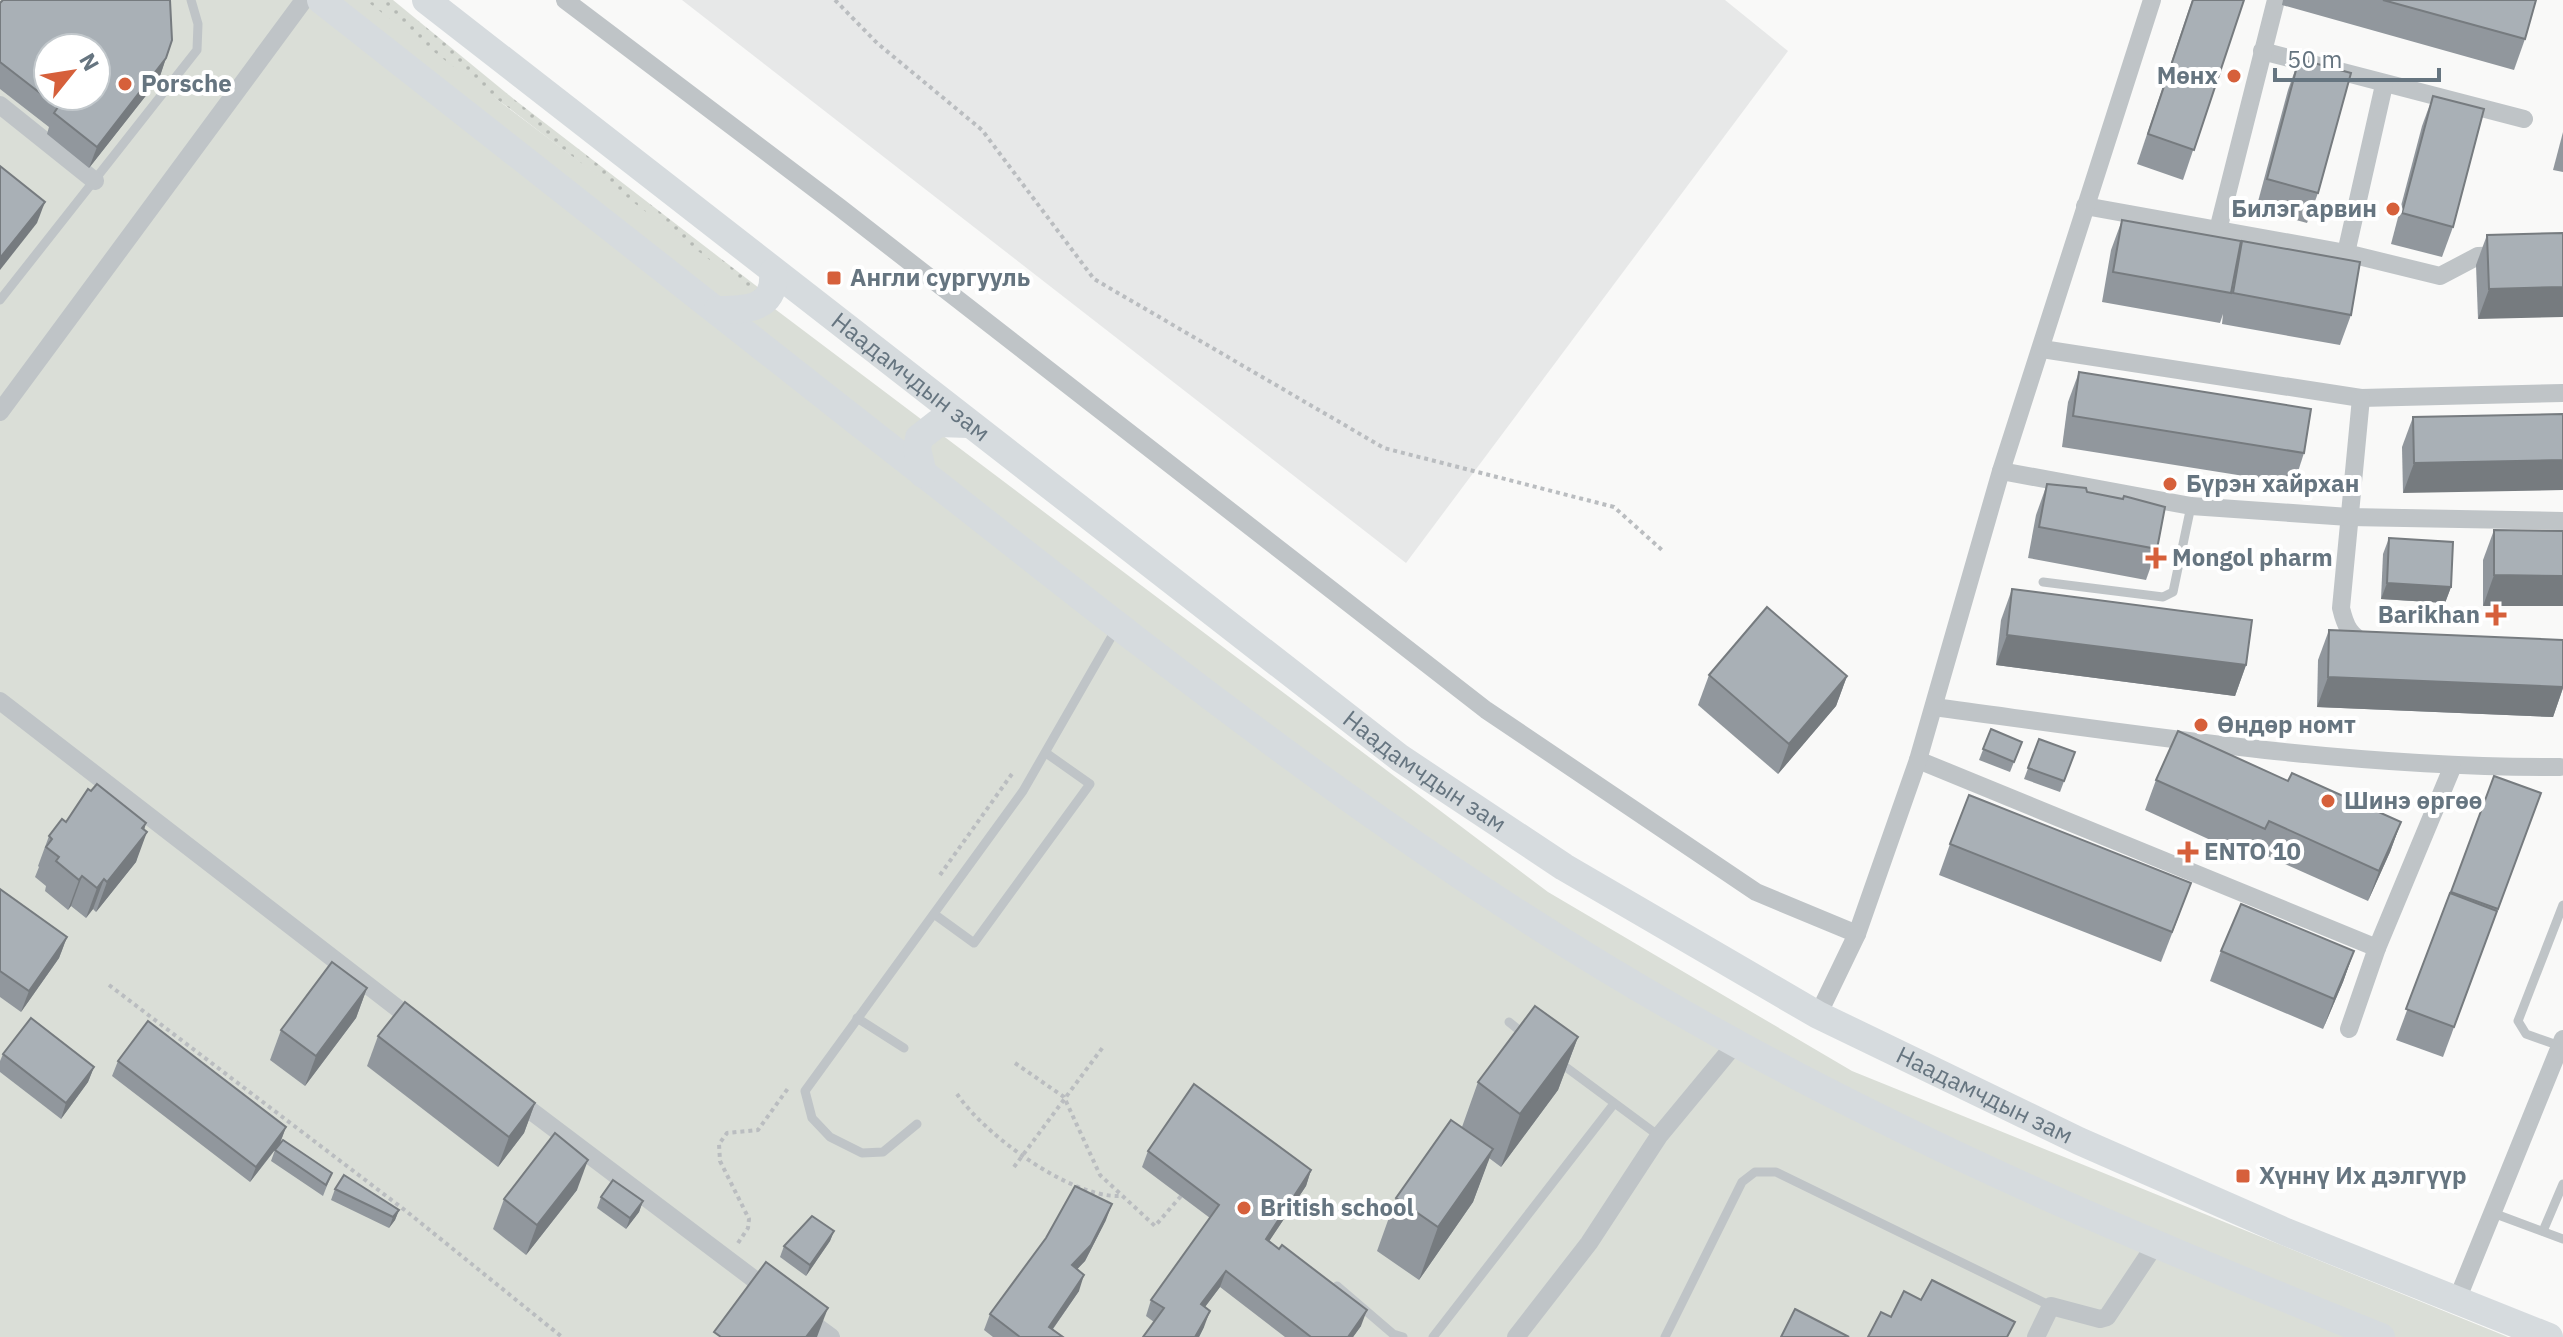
<svg xmlns="http://www.w3.org/2000/svg" width="2563" height="1337" font-family="'IBM Plex Sans',sans-serif">
  <style>
    .built { fill: #e7e8e8 }
    .grass { fill: url(#grass-dots) }
    .park { fill: #daded7; fill-rule: evenodd }
    .lines { fill: none; stroke-linecap: round; stroke-linejoin: round }
    .path { stroke: #babdc0; stroke-width: 4; stroke-dasharray: 4 4; stroke-linecap: butt }
    .service { stroke: #bfc4c7; stroke-width: 9 }
    .minor { stroke: #bfc4c7; stroke-width: 18 }
    .trunk { stroke: #d6dbde; stroke-width: 28 }
    .wall { fill: #91979d }
    .shaded-wall { fill: #767b7f }
    .building { fill: #a9b0b6; stroke: #767b7f; stroke-width: 2; fill-rule: evenodd }
    .poi-dot { fill: #d6603b; stroke: #fff; stroke-width: 3 }
    .labels { text-anchor: middle; stroke-width: 8; stroke-linejoin: round; paint-order: stroke }
    .poi-label { font-size: 24px; font-weight: bold; fill: #667580; stroke: #fff; text-anchor: start }
    .street-label { font-size: 24px; fill: #667580; stroke: #fff }
  </style>
  <defs>
    <pattern id="grass-dots" width="8" height="8" patternUnits="userSpaceOnUse" patternTransform="scale(2)"><rect width="8" height="8" fill="#daded7"/><path d="M2 2h.1M6 6h.1" fill="none" stroke="#b5b9b4" stroke-width="1.8" stroke-linecap="round"/></pattern>
  </defs>
  <rect width="100%" height="100%" fill="#f9f9f8"/>
  <polygon class="built" points="682,0 1725,0 1788,51 1406,563"/>
  <polygon class="grass" points="353,0 393,0 515,100 759,288 753,296 509,108"/>
  <path class="park" d="M0,0H365L1548,892L1852,1071L2508,1337H0ZM48,48H96V96H48Z"/>
  <g class="lines">
    <g class="path">
      <polyline points="835,0 877,43 982,130 1094,279 1384,448 1614,507 1663,551"/>
      <polyline points="940,875 1014,771"/>
      <polyline points="109,985 406,1211 562,1337"/>
      <polyline points="1015,1063 1064,1097 1100,1175 1155,1226 1181,1196"/>
      <path d="M957,1094C985,1135 1069,1197 1119,1196"/>
      <polyline points="1014,1167 1103,1047"/>
      <polyline points="738,1243 748,1228 749,1219 720,1161 719,1144 727,1133 758,1130 789,1087"/>
    </g>
    <g class="service">
      <polyline points="0,300 197,50 198,24 191,0"/>
      <polyline points="2043,582 2163,597 2173,592 2191,506"/>
      <polyline points="934,914 974,943 1090,784 1046,753"/>
      <polyline points="857,1018 904,1048"/>
      <polyline points="1509,1022 1525,1035"/>
      <polyline points="2560,1046 2526,1034 2518,1021 2563,905"/>
      <polyline points="1559,1062 1659,1136"/>
      <polyline points="917,1124 883,1152 862,1153 830,1137 812,1118 805,1091 1023,791 1116,629"/>
      <polyline points="2493,1213 2563,1239"/>
      <polyline points="2543,1231 2563,1184"/>
      <polyline points="1337,1286 1393,1334 1403,1337"/>
      <polyline points="1433,1337 1613,1105"/>
      <polyline points="1665,1337 1742,1182 1755,1172 1776,1172 2051,1306"/>
    </g>
    <g class="minor">
      <polyline points="565,0 839,207 1486,710 1756,892 1857,934"/>
      <polyline points="2262,51 2524,119"/>
      <polyline points="0,105 95,181"/>
      <polyline points="2085,206 2346,253 2440,276 2478,256 2504,255"/>
      <polyline points="2218,230 2276,0"/>
      <polyline points="2346,253 2384,85"/>
      <polyline points="2042,349 2361,398 2563,393"/>
      <path d="M2361,398L2341,608C2345,625 2350,638 2368,643"/>
      <polyline points="0,412 304,0"/>
      <polyline points="2001,471 2191,506 2349,517 2563,521"/>
      <polyline points="0,701 418,1024"/>
      <path d="M1934,707C2142,735 2350,768 2560,767"/>
      <polyline points="1918,760 2377,948"/>
      <polyline points="1818,1015 1857,934 1918,760 2001,471 2152,0"/>
      <polyline points="2349,1029 2377,948 2452,768"/>
      <polyline points="514,1098 771,1292"/>
      <polyline points="2457,1300 2563,1039"/>
      <polyline points="801,1315 831,1337"/>
      <polyline points="1516,1337 1589,1243 1659,1136 1736,1043"/>
      <polyline points="2036,1337 2051,1306 2100,1319 2107,1317 2155,1245"/>
    </g>
    <g class="trunk">
      <path d="M321,0C536,169 750,338 965,506C1196,688 1428,869 1684,1014C1907,1142 2143,1241 2381,1337"/>
      <path id="s1" d="M426,0L1400,758L1564,867L1818,1015L2079,1141L2286,1232L2549,1337"/>
      <path d="M718,310C747,310 776,309 773,272"/>
      <polyline points="923,474 917,449 919,438 938,423 969,424"/>
    </g>
  </g>
  <g class="wall">
    <polygon points="2192,0 2244,0 2183,180 2137,164"/>
    <polygon points="2283,0 2536,0 2525,39 2514,70 2282,5"/>
    <polygon points="0,3 166,58 159,79 89,168 47,134 49,127 0,89"/>
    <polygon points="2299,59 2318,193 2307,223 2256,209 2288,90"/>
    <polygon points="2433,96 2453,227 2442,257 2391,244 2422,126"/>
    <polygon points="2563,132 2563,172 2553,170"/>
    <polygon points="2122,220 2239,250 2242,241 2351,315 2340,345 2222,324 2223,314 2220,323 2102,302 2111,250"/>
    <polygon points="2563,233 2478,319 2476,265 2487,235"/>
    <polygon points="2079,372 2304,453 2294,484 2062,447 2068,402"/>
    <polygon points="2563,414 2403,493 2402,447 2413,417"/>
    <polygon points="2047,484 2087,492 2157,549 2146,580 2028,558 2036,515"/>
    <polygon points="2494,530 2563,531 2483,606 2483,560"/>
    <polygon points="2389,538 2451,587 2445,603 2381,599 2383,554"/>
    <polygon points="2012,589 2246,665 2235,696 1996,665 2001,620"/>
    <polygon points="2329,630 2563,640 2563,688 2553,717 2317,707 2318,660"/>
    <polygon points="1709,675 1847,676 1836,706 1778,774 1698,705"/>
    <polygon points="1991,729 2022,742 2010,772 1979,760"/>
    <polygon points="2039,739 2075,752 2060,792 2024,779"/>
    <polygon points="2494,776 2541,793 2443,1057 2396,1040"/>
    <polygon points="2156,780 2288,781 2401,822 2390,852 2368,901 2258,852 2254,860 2145,810"/>
    <polygon points="66,822 146,823 136,862 96,912 93,909 86,918 71,906 68,910 45,891 46,886 35,877 39,867 38,866 49,836"/>
    <polygon points="1950,844 2180,913 2161,962 1939,875"/>
    <polygon points="0,889 67,937 59,958 21,1012 0,997"/>
    <polygon points="2221,951 2354,951 2343,982 2323,1029 2210,981"/>
    <polygon points="367,988 356,1018 305,1086 270,1060 281,1030"/>
    <polygon points="378,1036 535,1103 524,1133 498,1167 367,1066"/>
    <polygon points="1578,1037 1558,1090 1501,1167 1489,1158 1473,1202 1419,1280 1377,1251 1396,1198 1462,1127 1478,1082"/>
    <polygon points="3,1054 94,1067 88,1082 61,1119 0,1072 0,1061"/>
    <polygon points="118,1061 286,1127 280,1143 332,1173 323,1196 271,1161 275,1150 250,1182 112,1076"/>
    <polygon points="1148,1151 1311,1170 1306,1186 1269,1241 1361,1326 1353,1337 1285,1337 1220,1287 1205,1307 1204,1327 1199,1337 1143,1337 1154,1322 1146,1316 1151,1300 1210,1218 1142,1167"/>
    <polygon points="335,1189 399,1210 395,1220 389,1228 331,1200"/>
    <polygon points="577,1190 526,1255 493,1229 504,1199"/>
    <polygon points="601,1197 643,1201 639,1212 626,1229 597,1208"/>
    <polygon points="1106,1220 1085,1261 1077,1269 1079,1291 1053,1329 1063,1337 993,1337 984,1330 990,1314"/>
    <polygon points="834,1231 830,1241 806,1276 780,1257 784,1246"/>
  </g>
  <g class="shaded-wall">
    <polygon points="166,58 159,79 89,168 97,147"/>
    <polygon points="45,202 37,223 0,270 0,258"/>
    <polygon points="2563,287 2563,317 2478,319 2489,289"/>
    <polygon points="2563,460 2563,490 2403,493 2414,463"/>
    <polygon points="2494,575 2563,576 2563,606 2483,606"/>
    <polygon points="2387,583 2451,587 2445,603 2381,599"/>
    <polygon points="2007,635 2246,665 2235,696 1996,665"/>
    <polygon points="1847,676 1836,706 1778,774 1789,744"/>
    <polygon points="2328,677 2563,687 2563,688 2553,717 2317,707"/>
    <polygon points="2401,822 2390,852 2368,901 2379,871"/>
    <polygon points="146,823 140,841 147,832 136,862 96,912 107,882"/>
    <polygon points="82,876 71,906 68,910 79,880"/>
    <polygon points="104,879 93,909 86,918 97,888"/>
    <polygon points="67,937 59,958 21,1012 29,991"/>
    <polygon points="2354,951 2343,982 2323,1029 2334,999"/>
    <polygon points="367,988 356,1018 305,1086 316,1056"/>
    <polygon points="1578,1037 1558,1090 1501,1167 1520,1114"/>
    <polygon points="94,1067 88,1082 61,1119 66,1103"/>
    <polygon points="535,1103 524,1133 498,1167 509,1137"/>
    <polygon points="286,1127 280,1143 250,1182 256,1167"/>
    <polygon points="1493,1149 1473,1202 1419,1280 1438,1227"/>
    <polygon points="588,1160 577,1190 526,1255 537,1225"/>
    <polygon points="1311,1170 1306,1186 1260,1255 1266,1239"/>
    <polygon points="643,1201 639,1212 626,1229 630,1218"/>
    <polygon points="1112,1204 1106,1220 1085,1261 1066,1281 1072,1265"/>
    <polygon points="399,1210 395,1220 389,1228 393,1217"/>
    <polygon points="834,1231 830,1241 806,1276 810,1265"/>
    <polygon points="1226,1271 1220,1287 1195,1320 1201,1304"/>
    <polygon points="1084,1275 1079,1291 1047,1337 1049,1327"/>
    <polygon points="828,1308 817,1337 806,1337"/>
    <polygon points="1367,1310 1361,1326 1353,1337 1348,1337"/>
    <polygon points="1210,1311 1204,1327 1199,1337 1195,1337"/>
  </g>
  <g class="building">
    <path d="M3,0H170L172,40L166,58L97,147L54,113L58,107L0,62V3ZM48,48H96V96H48Z"/>
    <polygon points="2193,0 2244,0 2194,150 2148,134"/>
    <polygon points="2383,0 2536,0 2525,39"/>
    <polygon points="2299,59 2351,73 2318,193 2267,179"/>
    <polygon points="2433,96 2484,109 2453,227 2402,213"/>
    <polygon points="0,166 45,202 0,258"/>
    <polygon points="2122,220 2241,241 2231,293 2113,272"/>
    <polygon points="2563,233 2563,287 2489,289 2487,235"/>
    <polygon points="2242,241 2360,262 2351,315 2233,293"/>
    <polygon points="2079,372 2311,409 2304,453 2073,416"/>
    <polygon points="2563,414 2563,460 2414,463 2413,417"/>
    <polygon points="2047,484 2086,488 2087,492 2123,499 2124,496 2165,507 2157,549 2039,527"/>
    <polygon points="2494,530 2563,531 2563,576 2494,575"/>
    <polygon points="2389,538 2453,542 2451,587 2387,583"/>
    <polygon points="2012,589 2252,620 2246,665 2007,635"/>
    <polygon points="1767,607 1847,676 1789,744 1709,675"/>
    <polygon points="2329,630 2563,640 2563,687 2328,677"/>
    <polygon points="1991,729 2022,742 2014,762 1983,749"/>
    <polygon points="2178,731 2288,781 2292,773 2401,822 2379,871 2269,821 2265,829 2156,780"/>
    <polygon points="2039,739 2075,752 2064,781 2028,768"/>
    <polygon points="2494,776 2541,793 2498,909 2451,892"/>
    <polygon points="97,784 146,823 142,828 147,832 107,882 104,879 97,888 82,876 79,880 56,861 59,857 46,847 52,839 49,836 62,819 66,822 88,789 91,791"/>
    <polygon points="1969,795 2191,883 2172,932 1950,844"/>
    <polygon points="0,889 67,937 29,991 0,971"/>
    <polygon points="2450,893 2497,911 2454,1027 2406,1009"/>
    <polygon points="2241,904 2354,951 2334,999 2221,951"/>
    <polygon points="332,962 367,988 316,1056 281,1030"/>
    <polygon points="405,1002 535,1103 509,1137 378,1036"/>
    <polygon points="1535,1006 1578,1037 1520,1114 1478,1082"/>
    <polygon points="31,1018 94,1067 66,1103 3,1054"/>
    <polygon points="148,1021 286,1127 256,1167 118,1061"/>
    <polygon points="1194,1084 1311,1170 1266,1239 1279,1249 1282,1245 1367,1310 1348,1337 1311,1337 1226,1271 1201,1304 1210,1311 1195,1337 1143,1337 1164,1308 1151,1300 1219,1205 1148,1151"/>
    <polygon points="1451,1120 1493,1149 1438,1227 1396,1198"/>
    <polygon points="555,1133 588,1160 537,1225 504,1199"/>
    <polygon points="283,1140 332,1173 326,1185 275,1150"/>
    <polygon points="344,1175 399,1210 393,1217 335,1189"/>
    <polygon points="613,1180 643,1201 630,1218 601,1197"/>
    <polygon points="1075,1186 1112,1204 1091,1245 1072,1265 1084,1275 1049,1327 1063,1337 1020,1337 990,1314 1046,1238"/>
    <polygon points="812,1216 834,1231 810,1265 784,1246"/>
    <polygon points="766,1262 828,1308 806,1337 721,1337 714,1332"/>
    <polygon points="1932,1280 2015,1322 2007,1337 1868,1337 1881,1312 1891,1317 1904,1291 1921,1300"/>
    <polygon points="1795,1309 1849,1337 1781,1337"/>
  </g>
  <g class="poi-dot">
    <circle cx="2234" cy="76" r="8"/>
    <circle cx="125" cy="84" r="8"/>
    <circle cx="2393" cy="209" r="8"/>
    <rect x="826" y="270" width="16" height="16" rx="4"/>
    <circle cx="2170" cy="484" r="8"/>
    <path d="M2152 546h8v8h8v8h-8v8h-8v-8h-8v-8h8z"/>
    <path d="M2492 603h8v8h8v8h-8v8h-8v-8h-8v-8h8z"/>
    <circle cx="2201" cy="725" r="8"/>
    <circle cx="2328" cy="801" r="8"/>
    <path d="M2184 840h8v8h8v8h-8v8h-8v-8h-8v-8h8z"/>
    <rect x="2235" y="1168" width="16" height="16" rx="4"/>
    <circle cx="1244" cy="1208" r="8"/>
  </g>
  <g class="labels">
    <g class="poi-label">
      <text x="2218" y="84" text-anchor="end">Мөнх</text>
      <text x="141" y="92">Porsche</text>
      <text x="2377" y="217" text-anchor="end">Билэг арвин</text>
      <text x="850" y="286">Англи сургууль</text>
      <text x="2186" y="492">Бүрэн хайрхан</text>
      <text x="2172" y="566">Mongol pharm</text>
      <text x="2480" y="623" text-anchor="end">Barikhan</text>
      <text x="2217" y="733">Өндөр номт</text>
      <text x="2344" y="809">Шинэ өргөө</text>
      <text x="2204" y="860">ENTO 10</text>
      <text x="2259" y="1184">Хүннү Их дэлгүүр</text>
      <text x="1260" y="1216">British school</text>
    </g>
    <g class="street-label">
      <text dy="8" stroke="none"><textPath href="#s1" startOffset="614">Наадамчдын зам</textPath></text>
      <text dy="8" stroke="none"><textPath href="#s1" startOffset="1262">Наадамчдын зам</textPath></text>
      <text dy="8" stroke="none"><textPath href="#s1" startOffset="1910">Наадамчдын зам</textPath></text>
    </g>
  </g>
  <g transform="translate(72 72) rotate(60)"><circle r="38" fill="#ffffff" stroke="#c2c8cc" stroke-width="2"/>
  <path d="M0-6L14 30L0 20L-14 30Z" fill="#d6603b"/>
  <text y="-12" font-size="22" font-weight="bold" text-anchor="middle" fill="#667580">N</text>
  </g>
  <path d="M2275 68v12h164v-12" fill="none" stroke="#667580" stroke-width="4"/>
  <text x="2287" y="68" font-size="24" fill="#667580" stroke="#ffffff" stroke-width="6" paint-order="stroke">50 m</text>
</svg>
